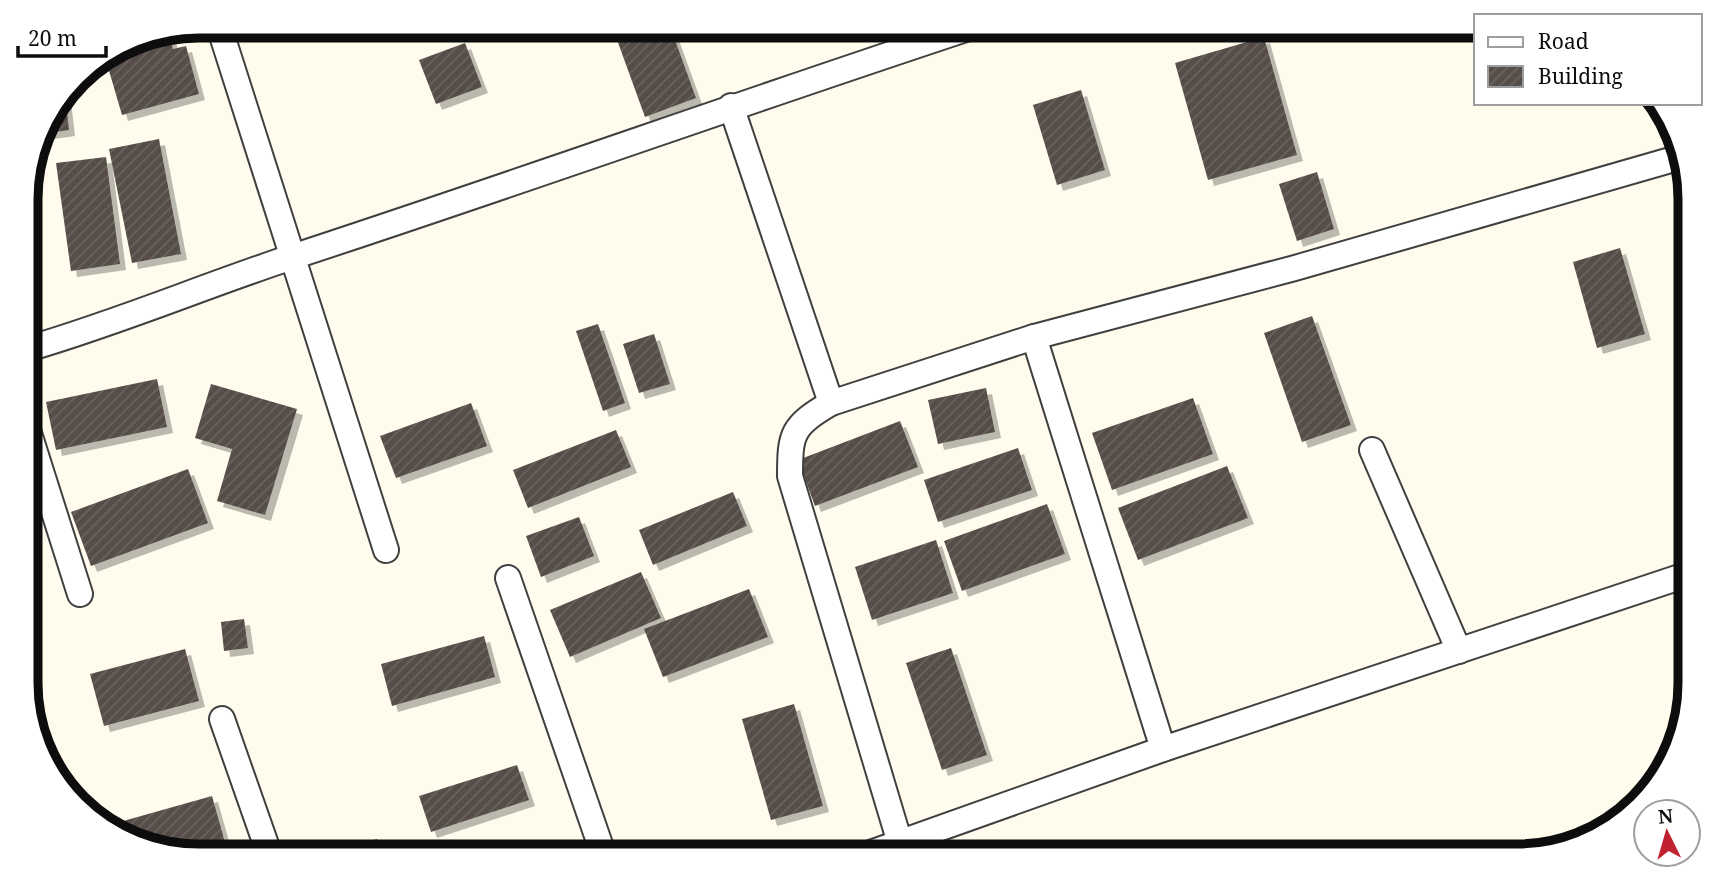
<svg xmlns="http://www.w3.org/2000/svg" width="1716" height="882" font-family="'Noto Serif',serif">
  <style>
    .building { fill: url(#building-hatch); filter: url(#shadow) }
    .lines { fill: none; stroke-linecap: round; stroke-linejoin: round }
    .minor-casing { stroke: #404040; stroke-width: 28 }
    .minor { stroke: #fff; stroke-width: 24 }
    .rim { fill: none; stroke: #0d0d0d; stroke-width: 9 }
  </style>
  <defs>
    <pattern id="building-hatch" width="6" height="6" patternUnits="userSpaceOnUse" patternTransform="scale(1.75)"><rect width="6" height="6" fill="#564e49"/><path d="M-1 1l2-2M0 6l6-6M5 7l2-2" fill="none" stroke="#69635f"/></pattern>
    <filter id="shadow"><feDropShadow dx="6" dy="6" stdDeviation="0" flood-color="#0004"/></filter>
  </defs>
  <rect width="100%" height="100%" fill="#fffbed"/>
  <g class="building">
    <polygon points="612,26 670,26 696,98 645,117"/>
    <polygon points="169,32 173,49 186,46 199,94 122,115 105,57 131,41"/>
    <polygon points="1264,37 1297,155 1208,180 1175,63"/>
    <polygon points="465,43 482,87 436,104 419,60"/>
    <polygon points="1081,90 1105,170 1057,185 1033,105"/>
    <polygon points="65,95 69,130 41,134 44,123"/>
    <polygon points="159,139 181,254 132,263 109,149"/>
    <polygon points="106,157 120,264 71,271 56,163"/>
    <polygon points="1317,172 1334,229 1297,241 1279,184"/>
    <polygon points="1620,248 1645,334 1597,348 1573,262"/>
    <polygon points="1312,316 1351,425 1302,442 1264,333"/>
    <polygon points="598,324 625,403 603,411 576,331"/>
    <polygon points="654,334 670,384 639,393 623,344"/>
    <polygon points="157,379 167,427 56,450 46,402"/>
    <polygon points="211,384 297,409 265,515 217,501 232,449 195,438"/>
    <polygon points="986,388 995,432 938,444 928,400"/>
    <polygon points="1193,398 1213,454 1112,490 1092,433"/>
    <polygon points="471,403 487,446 396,478 380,436"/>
    <polygon points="900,421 918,467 815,506 798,460"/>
    <polygon points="616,430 631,467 528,508 513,470"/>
    <polygon points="1018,448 1032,490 938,522 924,480"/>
    <polygon points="1227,466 1248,518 1138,560 1118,508"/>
    <polygon points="188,469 208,523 91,566 71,512"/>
    <polygon points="733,492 747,526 653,565 639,530"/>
    <polygon points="1047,504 1065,554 962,591 944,541"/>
    <polygon points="579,517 594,556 541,577 526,536"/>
    <polygon points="936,540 953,593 872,620 855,567"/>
    <polygon points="641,572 661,618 570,657 550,610"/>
    <polygon points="749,589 768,637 663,677 644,629"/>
    <polygon points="244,619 248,648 224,651 221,622"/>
    <polygon points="484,636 495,677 392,706 381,664"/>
    <polygon points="951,648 987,755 942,770 906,663"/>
    <polygon points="185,649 199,701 104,726 90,674"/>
    <polygon points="794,704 823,806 771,820 742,719"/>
    <polygon points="517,765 529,800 431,832 419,796"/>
    <polygon points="212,796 226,846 196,855 123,838 109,825"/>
    <polygon points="377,839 382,856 323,856 323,855"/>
  </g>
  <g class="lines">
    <defs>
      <g id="minor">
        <polyline points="219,26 386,550"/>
        <polyline points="731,106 831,403"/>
        <polyline points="1034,337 1163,749"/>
        <path d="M27,349C117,323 204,286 292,257C521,182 747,101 975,26"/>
        <polyline points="27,427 80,594"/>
        <polyline points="1372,450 1459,651"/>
        <polyline points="508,578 604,856"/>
        <polyline points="222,719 270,856"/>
        <path d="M900,843L790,476C790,433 792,426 831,403L1034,337L1295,268L1681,157"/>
        <polyline points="862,856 1163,749 1689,574"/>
      </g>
    </defs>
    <use href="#minor" class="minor-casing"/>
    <use href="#minor" class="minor"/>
  </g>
  <path d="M0 0H1716V882H0ZM199 38H1517A161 161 0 0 1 1678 199V683A161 161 0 0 1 1517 844H199A161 161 0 0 1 38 683V199A161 161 0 0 1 199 38Z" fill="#fff" fill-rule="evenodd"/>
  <path class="rim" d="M199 38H1517A161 161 0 0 1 1678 199V683A161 161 0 0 1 1517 844H199A161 161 0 0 1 38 683V199A161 161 0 0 1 199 38Z"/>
  <rect x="1474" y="14" width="228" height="91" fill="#ffffff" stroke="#9e9e9e" stroke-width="2"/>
  <rect x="1488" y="37" width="35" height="10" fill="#ffffff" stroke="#9e9e9e" stroke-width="2"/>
  <text x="1538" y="49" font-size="21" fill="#0d0d0d">Road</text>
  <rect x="1488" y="66" width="35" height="21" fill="url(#building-hatch)" stroke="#9e9e9e" stroke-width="2"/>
  <text x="1538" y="84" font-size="21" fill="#0d0d0d">Building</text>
  <g transform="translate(1667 833) rotate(355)"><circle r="33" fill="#ffffff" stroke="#9e9e9e" stroke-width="2"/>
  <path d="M0-5L12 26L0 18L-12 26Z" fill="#c1222f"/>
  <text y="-10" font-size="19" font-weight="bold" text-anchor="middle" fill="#0d0d0d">N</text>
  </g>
  <path d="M18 46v10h88v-10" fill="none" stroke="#0d0d0d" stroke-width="3.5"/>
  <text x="28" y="46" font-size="21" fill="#0d0d0d" stroke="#ffffff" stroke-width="5" paint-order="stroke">20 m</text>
</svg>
